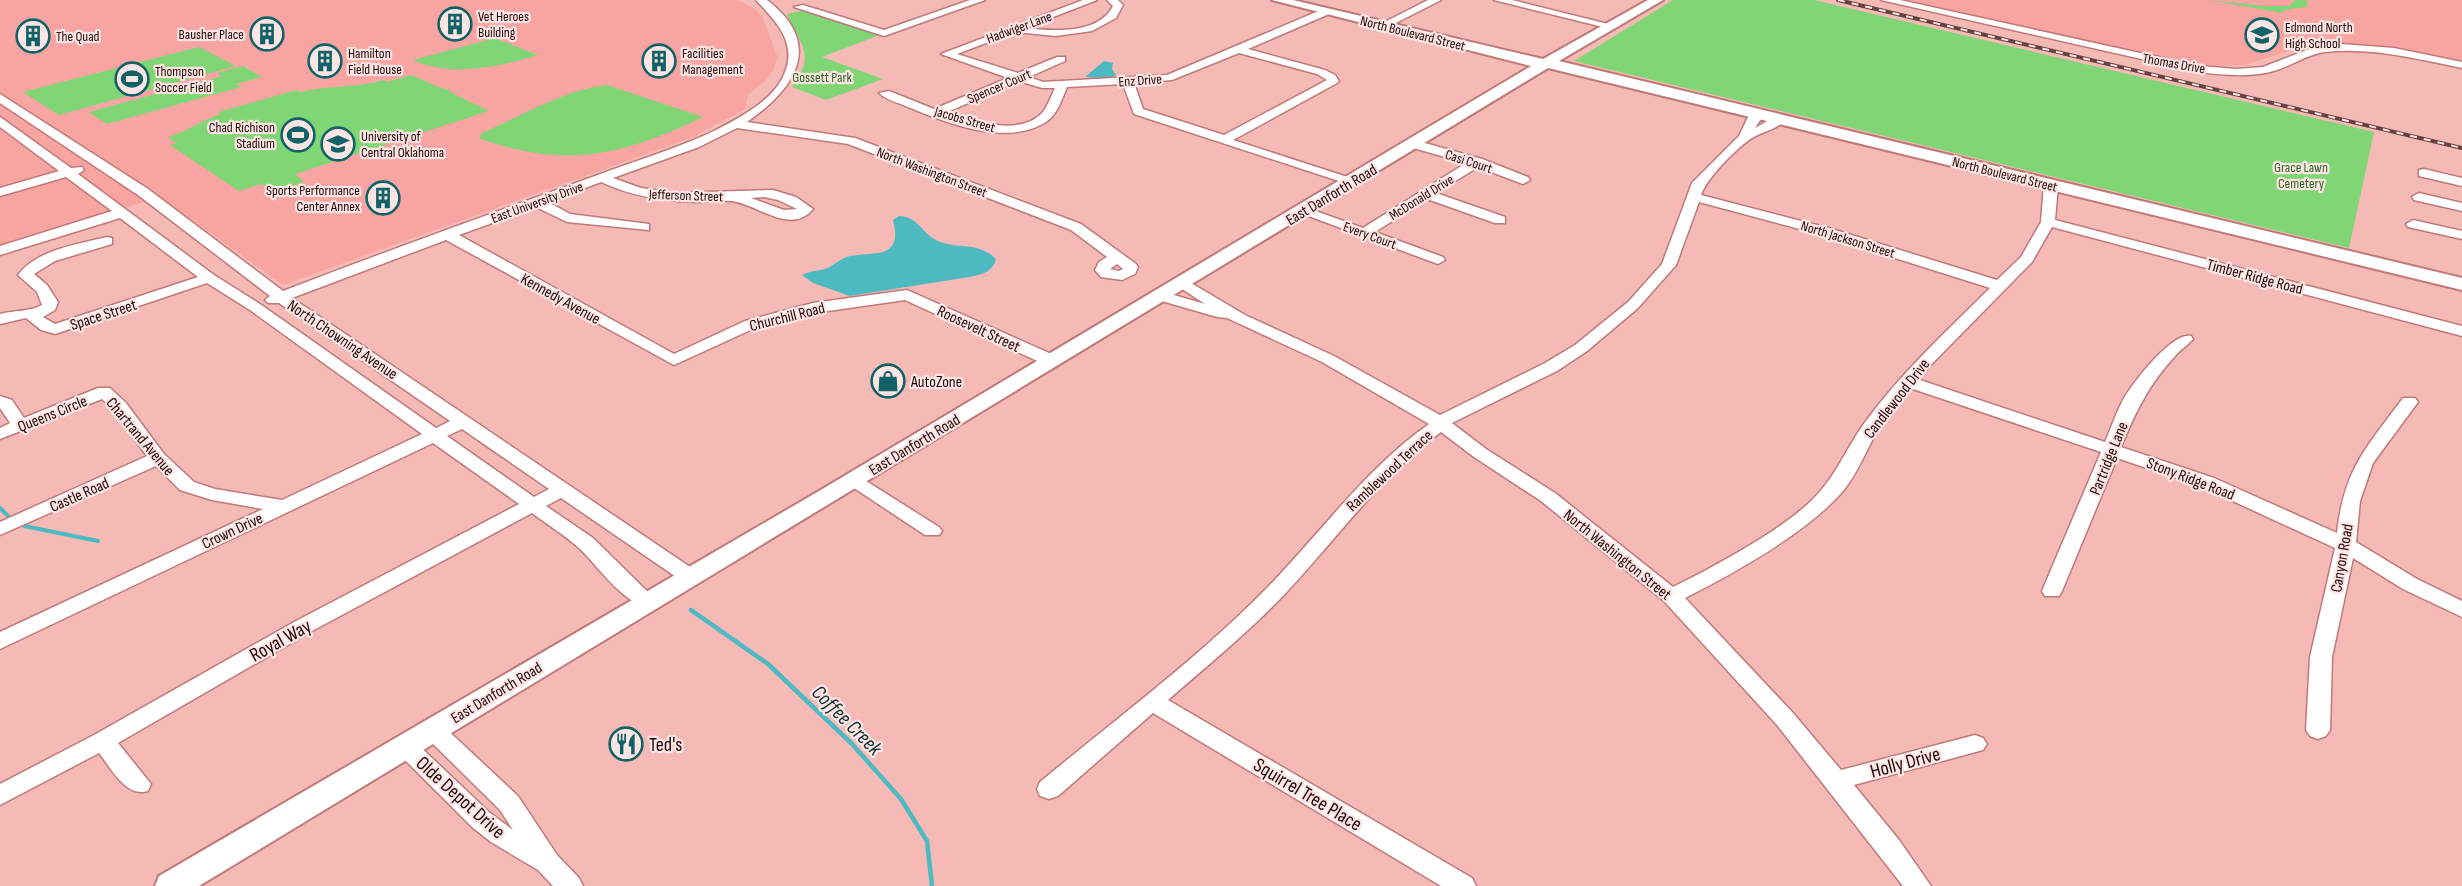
<svg xmlns="http://www.w3.org/2000/svg" width="2462" height="886" font-family="'Sofia Sans Condensed',sans-serif">
  <style>
    .built { fill: #f7a4a2 }
    .green { fill: #80d575 }
    .water { fill: #4dbac1 }
    .lines { fill: none; stroke-linecap: round; stroke-linejoin: round }
    .stream-far1 { stroke: #4dbac1; stroke-width: 4 }
    .stream { stroke: #4dbac1; stroke-width: 4.5 }
    .minor-casing { stroke: #c07977; stroke-width: 3 }
    .major-casing { stroke: #c07977; stroke-width: 4 }
    .minor { fill: #fff; fill-rule: evenodd }
    .major { fill: #fff; fill-rule: evenodd }
    .rail-casing { stroke: #654140; stroke-width: 4 }
    .rail { stroke: #fde5e3; stroke-width: 2; stroke-dasharray: 7; stroke-linecap: butt }
    .labels { text-anchor: middle; stroke-width: 4.5; stroke-linejoin: round; paint-order: stroke }
    .far-poi-label { font-size: 14px; fill: #210808; stroke: #fde5e3; text-anchor: start }
    .far-street-label { font-size: 14px; fill: #210808; stroke: #fde5e3 }
    .far-park-label { font-size: 14px; fill: #2c6624; stroke: #fde5e3 }
    .street-label { font-size: 16px; fill: #210808; stroke: #fde5e3 }
    .poi-label { font-size: 16px; fill: #210808; stroke: #fde5e3; text-anchor: start }
    .near-street-label { font-size: 20px; fill: #210808; stroke: #fde5e3 }
    .near-poi-label { font-size: 20px; fill: #210808; stroke: #fde5e3; text-anchor: start }
    .near-water-label { font-size: 21px; font-style: italic; fill: #0f3133; stroke: #fde5e3 }
  </style>
  <rect width="100%" height="100%" fill="#f5b9b6"/>
  <g class="built">
    <polygon points="0,0 738,0 755,9 763,18 777,56 774,69 767,79 748,95 745,109 693,137 283,285 160,197 0,246"/>
    <polygon points="1902,0 2462,0 2462,60 2393,49 2332,43 2304,46 2245,65 2207,66"/>
  </g>
  <g class="green">
    <polygon points="1673,0 1814,0 2374,132 2349,248 1574,61"/>
    <polygon points="2208,0 2264,6 2289,6 2295,0 2306,0 2308,3 2306,7 2285,10 2283,13"/>
    <path d="M806,10L882,34L822,57L883,79L826,100L792,87C817,54 800,45 787,14Z"/>
    <path d="M495,38L538,55C500,67 450,77 413,60Z"/>
    <polygon points="199,47 236,66 59,115 23,92"/>
    <polygon points="243,66 262,77 236,84 241,87 107,124 89,112 222,76 217,73"/>
    <path d="M411,75L441,88L452,90L448,91L489,111L295,174L304,182L274,191L261,184L239,191L170,145L176,143L168,137C187,132 201,120 221,114L218,112L297,90L301,92C328,85 357,88 384,80L387,82Z"/>
    <path d="M607,85L703,117C624,155 564,170 479,138L482,133C521,116 564,90 607,85Z"/>
  </g>
  <g class="water">
    <polygon points="1104,61 1113,63 1112,69 1116,75 1108,79 1085,77"/>
    <path d="M899,216C919,217 922,234 938,241C959,250 978,241 996,259C992,273 982,274 969,277L850,296L813,283L802,275C810,271 817,271 825,269C834,266 840,258 850,256C876,252 903,259 893,220Z"/>
  </g>
  <g class="lines">
    <g class="stream-far1">
      <polyline points="0,508 10,518"/>
      <polyline points="24,526 98,541"/>
    </g>
    <polyline class="stream" points="691,610 768,664 852,744 901,799 927,841 932,886"/>
    <defs>
      <g id="minor">
        <path d="M756,0H767C825,44 795,89 747,122L855,138L1081,224L1136,264L1138,267L1135,274L1122,280L1101,277L1095,270L1099,262L1107,257L1071,230L848,144L737,128L699,147L613,178L641,188L675,193L773,190L796,197L813,209C791,236 757,204 732,201C720,200 707,202 695,202C662,201 631,196 601,182L548,202L570,214L649,224V230L567,222L536,207L459,235L674,354L745,321L813,303L907,290L1058,357L1060,361L1058,365H1046L905,300L814,313L757,327L674,365L446,240L292,298L696,571L699,576L696,581H682L561,498L546,506L593,538L657,601L654,606C630,613 597,565 580,549C566,536 548,525 532,513L312,631L118,743L151,784L148,791C126,798 111,768 99,753L0,805V784L94,735L296,621L519,504L433,443L0,649V632L263,509L212,500L180,490L156,466L0,535V522L147,456L114,411L102,399L0,439V428L10,423L0,408V396L12,400L24,418L98,388H110L126,403L164,454L194,482L215,489L282,500L422,434L250,310L207,283L55,334L41,330L26,318L0,324V314C14,310 30,312 42,305L37,292L18,275C36,250 78,244 107,237L112,238V244L55,261L34,274L47,285L58,302L55,310L43,317L55,324L198,277L120,218L0,255V246L112,211L66,177L0,196V188L59,171L0,127V117L71,168L82,167L84,170L78,174L214,275L260,304L436,428L450,421L279,303H268L265,300L270,296L138,195L0,103V94L148,189L283,291C386,251 491,214 595,176C634,161 676,149 714,131C737,119 769,103 782,79C800,44 777,23 756,0ZM764,197L778,200L797,209L784,210L751,198ZM1117,264L1123,269L1119,271L1110,269ZM462,429L549,489L534,497L447,436Z"/>
        <polygon points="970,0 985,0 884,36 794,7 803,5 884,30"/>
        <path d="M1083,0H1097L1025,28C1053,31 1098,35 1113,6L1107,0H1118L1123,5L1116,18L1092,31L1056,36L1015,32L957,54L1018,73L1057,57H1065V61L1029,77L1043,82L1167,75L1321,10H1329V14L1248,49L1325,70L1335,75L1339,81L1337,83L1233,140L1360,181L1358,184H1348L1134,114L1123,84L1067,87C1062,99 1057,115 1046,122C1006,147 947,123 908,107C899,103 886,100 879,93L889,91L934,109L1008,78L941,54ZM1239,53L1317,74L1327,80L1224,135L1143,109L1134,83L1172,80ZM1019,81L1042,88H1055C1051,96 1048,106 1042,113C1019,137 972,121 945,113Z"/>
        <polygon points="1428,0 1441,0 1386,28 1377,26"/>
        <polygon points="1494,0 1512,0 1616,26 1611,29"/>
        <path d="M1881,0H1900L2199,66L2236,69L2263,67L2307,50L2341,44L2394,48L2462,62V68C2417,59 2371,47 2325,52C2308,54 2293,65 2277,70C2252,78 2225,75 2199,72Z"/>
        <path d="M1758,110L1764,114L1755,128L1776,116L1786,119C1776,131 1761,131 1749,140C1734,151 1707,178 1701,195L1832,229L1997,280L2021,257L2041,222L2044,185L2051,181L2058,185L2055,220L2462,326V336L2052,227L2032,262L1917,379L2105,442C2111,429 2115,415 2122,402C2130,386 2172,331 2191,336L2193,339C2188,345 2181,349 2176,355C2149,384 2136,411 2121,447L2214,478L2337,533C2344,469 2366,448 2403,398H2415L2418,402L2373,463L2360,501L2356,542L2417,579L2462,601V617L2403,589L2353,558L2332,657L2330,730L2326,736L2318,739L2310,736L2306,730L2310,657L2335,548L2200,486L2117,458L2062,591L2059,596H2045L2042,591L2101,452L1910,388C1899,401 1888,414 1879,428C1867,448 1858,473 1843,491C1807,533 1734,573 1685,598L1793,713L1841,770L1975,735L1983,738L1987,744L1983,750L1854,785L1899,840L1931,886H1903L1777,725L1664,601L1541,501L1474,457L1441,432C1378,478 1334,543 1280,599C1245,635 1206,667 1168,700L1472,878L1476,886H1441L1153,713L1058,796L1049,799L1040,796L1037,789L1040,782C1116,719 1197,659 1266,589C1320,534 1365,469 1429,424L1322,362L1227,318L1217,317L1155,299L1152,296L1155,293L1160,291L1205,304L1173,283L1176,280H1186L1245,315L1334,356L1440,415L1545,363L1575,345L1628,302L1662,264L1692,183L1739,136L1748,117ZM1699,202L1822,235L1990,288C1947,331 1902,372 1866,421C1846,448 1836,477 1812,500C1782,530 1712,568 1673,587L1555,493L1486,449L1452,423L1557,371L1587,351L1638,308L1676,265Z"/>
        <polygon points="1414,140 1482,159 1528,177 1530,180 1523,184 1478,167 1436,193 1505,217 1505,223 1495,223 1427,199 1375,232 1443,257 1445,260 1438,264 1295,211 1297,208 1307,208 1363,228 1466,163 1410,147 1408,144"/>
        <polygon points="2424,169 2462,178 2462,186 2419,176 2419,170"/>
        <polygon points="2419,193 2462,203 2462,211 2414,200 2412,197"/>
        <polygon points="2413,220 2462,231 2462,239 2408,227 2406,224"/>
        <polygon points="855,474 939,527 942,531 939,535 925,535 848,484 846,480 848,476"/>
        <polygon points="433,721 441,724 518,796 557,855 579,878 583,886 553,886 538,870 491,842 472,827 397,752 393,746 397,740 405,737 413,740 490,813 513,830 500,810 425,736 421,730 425,724"/>
      </g>
      <polygon id="major" points="1272,0 1293,0 1543,59 1648,0 1663,0 1559,61 2462,278 2462,290 1548,68 199,886 155,886 159,876 819,491 1531,66"/>
    </defs>
    <use href="#minor" class="minor-casing"/>
    <use href="#major" class="major-casing"/>
    <use href="#minor" class="minor"/>
    <use href="#major" class="major"/>
    <defs>
      <polyline id="rail" points="1838,0 2462,148"/>
    </defs>
    <use href="#rail" class="rail-casing"/>
    <use href="#rail" class="rail"/>
  </g>
  <defs>
    <symbol id="building-ring" viewBox="-11 -11 22 22"><circle r="9.5" fill="#fde5e3" stroke="#116267" stroke-width="1.5"/><path d="M-4-6H4V6H1V3H-1V6H-4ZM-2.5-4.3h1.7v1.8h-1.7ZM.8-4.3h1.7v1.8H.8ZM-2.5-1h1.7V.8h-1.7ZM.8-1h1.7V.8H.8Z" fill="#116267"/></symbol>
    <symbol id="school-ring" viewBox="-11 -11 22 22"><circle r="9.5" fill="#fde5e3" stroke="#116267" stroke-width="1.5"/><path d="M0-5L7-2L0 1L-7-2ZM-4 1L0 2.5L4 1V4Q0 6-4 4Z" fill="#116267"/></symbol>
    <symbol id="stadium-ring" viewBox="-11 -11 22 22"><circle r="9.5" fill="#fde5e3" stroke="#116267" stroke-width="1.5"/><path d="M0-5a6.5 5 0 1 0 0 10a6.5 5 0 1 0 0-10ZM-3.5-1.8h7v3.6h-7Z" fill="#116267"/></symbol>
    <symbol id="university-ring" viewBox="-11 -11 22 22"><circle r="9.5" fill="#fde5e3" stroke="#116267" stroke-width="1.5"/><path d="M0-5L7-2L0 1L-7-2ZM-4 1L0 2.5L4 1V4Q0 6-4 4Z" fill="#116267"/></symbol>
    <symbol id="shop-ring" viewBox="-11 -11 22 22"><circle r="9.5" fill="#fde5e3" stroke="#116267" stroke-width="1.5"/><path d="M-5-2.5h2.3a2.7 3.5 0 0 1 5.4 0H5L5.5 6h-11ZM-1.5-2.5h3a1.5 2.3 0 0 0-3 0Z" fill="#116267"/></symbol>
    <symbol id="restaurant-ring" viewBox="-11 -11 22 22"><circle r="9.5" fill="#fde5e3" stroke="#116267" stroke-width="1.5"/><path d="M-5-6h1v4h1v-4h1v4h1v-4h1v5L-1.5 .5V6h-2V.5L-5-1ZM5-6V6H3V1.5H1.5Q1.5-4 5-6Z" fill="#116267"/></symbol>
  </defs>
  <g fill-rule="evenodd">
    <use href="#building-ring" x="436" y="5" width="38" height="38"/>
    <use href="#building-ring" x="248" y="15" width="38" height="38"/>
    <use href="#school-ring" x="2243" y="16" width="38" height="38"/>
    <use href="#building-ring" x="14" y="17" width="38" height="38"/>
    <use href="#building-ring" x="306" y="42" width="38" height="38"/>
    <use href="#building-ring" x="640" y="42" width="38" height="38"/>
    <use href="#stadium-ring" x="113" y="60" width="38" height="38"/>
    <use href="#stadium-ring" x="279" y="116" width="38" height="38"/>
    <use href="#university-ring" x="319" y="125" width="38" height="38"/>
    <use href="#building-ring" x="364" y="179" width="38" height="38"/>
    <use href="#shop-ring" x="869" y="362" width="38" height="38"/>
    <use href="#restaurant-ring" x="607" y="725" width="38" height="38"/>
  </g>
  <g class="labels">
    <g class="far-poi-label">
      <text x="478" y="21">Vet Heroes<tspan x="478" dy="16">Building</tspan></text>
      <text x="2285" y="32">Edmond North<tspan x="2285" dy="16">High School</tspan></text>
      <text x="244" y="39" text-anchor="end">Bausher Place</text>
      <text x="56" y="41">The Quad</text>
      <text x="348" y="58">Hamilton<tspan x="348" dy="16">Field House</tspan></text>
      <text x="682" y="58">Facilities<tspan x="682" dy="16">Management</tspan></text>
      <text x="155" y="76">Thompson<tspan x="155" dy="16">Soccer Field</tspan></text>
      <text x="275" y="132" text-anchor="end">Chad Richison<tspan x="275" dy="16">Stadium</tspan></text>
      <text x="361" y="141">University of<tspan x="361" dy="16">Central Oklahoma</tspan></text>
      <text x="360" y="195" text-anchor="end">Sports Performance<tspan x="360" dy="16">Center Annex</tspan></text>
    </g>
    <g class="far-street-label">
      <text transform="translate(1019 27) rotate(-20)" y="5">Hadwiger Lane</text>
      <text transform="translate(1413 33) rotate(14)" y="5">North Boulevard Street</text>
      <text transform="translate(2174 63) rotate(10)" y="5">Thomas Drive</text>
      <text transform="translate(1140 80) rotate(-4)" y="5">Enz Drive</text>
      <text transform="translate(999 86) rotate(-23)" y="5">Spencer Court</text>
      <text transform="translate(965 119) rotate(16)" y="5">Jacobs Street</text>
      <text transform="translate(1469 161) rotate(18)" y="5">Casi Court</text>
      <text transform="translate(932 172) rotate(21)" y="5">North Washington Street</text>
      <text transform="translate(2005 174) rotate(14)" y="5">North Boulevard Street</text>
      <text transform="translate(686 195) rotate(2)" y="5">Jefferson Street</text>
      <text transform="translate(1421 197) rotate(-32)" y="5">McDonald Drive</text>
      <text transform="translate(537 202) rotate(-20)" y="5">East University Drive</text>
      <text transform="translate(1370 235) rotate(20)" y="5">Every Court</text>
      <text transform="translate(1848 239) rotate(17)" y="5">North Jackson Street</text>
    </g>
    <g class="far-park-label">
      <text x="822" y="82">Gossett Park</text>
      <text x="2301" y="172">Grace Lawn<tspan x="2301" dy="16">Cemetery</tspan></text>
    </g>
    <g class="street-label">
      <text transform="translate(1331 194) rotate(-31)" y="6">East Danforth Road</text>
      <text transform="translate(2255 276) rotate(15)" y="6">Timber Ridge Road</text>
      <text transform="translate(561 298) rotate(29)" y="6">Kennedy Avenue</text>
      <text transform="translate(103 314) rotate(-18)" y="6">Space Street</text>
      <text transform="translate(787 316) rotate(-14)" y="6">Churchill Road</text>
      <text transform="translate(979 328) rotate(25)" y="6">Roosevelt Street</text>
      <text transform="translate(343 339) rotate(34)" y="6">North Chowning Avenue</text>
      <text transform="translate(1896 398) rotate(-52)" y="6">Candlewood Drive</text>
      <text transform="translate(52 413) rotate(-22)" y="6">Queens Circle</text>
      <text transform="translate(141 436) rotate(50)" y="6">Chartrand Avenue</text>
      <text transform="translate(914 444) rotate(-31)" y="6">East Danforth Road</text>
      <text transform="translate(2108 458) rotate(-68)" y="6">Partridge Lane</text>
      <text transform="translate(1389 470) rotate(-43)" y="6">Ramblewood Terrace</text>
      <text transform="translate(2191 478) rotate(21)" y="6">Stony Ridge Road</text>
      <text transform="translate(79 494) rotate(-24)" y="6">Castle Road</text>
      <text transform="translate(232 530) rotate(-25)" y="6">Crown Drive</text>
      <text transform="translate(1618 554) rotate(39)" y="6">North Washington Street</text>
      <text transform="translate(2341 558) rotate(-80)" y="6">Canyon Road</text>
      <text transform="translate(496 692) rotate(-31)" y="6">East Danforth Road</text>
    </g>
    <g class="poi-label">
      <text x="911" y="387">AutoZone</text>
    </g>
    <g class="near-street-label">
      <text transform="translate(280 640) rotate(-29)" y="7">Royal Way</text>
      <text transform="translate(1905 762) rotate(-15)" y="7">Holly Drive</text>
      <text transform="translate(1308 794) rotate(31)" y="7">Squirrel Tree Place</text>
      <text transform="translate(461 797) rotate(42)" y="7">Olde Depot Drive</text>
    </g>
    <g class="near-poi-label">
      <text x="649" y="751">Ted's</text>
    </g>
    <g class="near-water-label">
      <text transform="translate(847 720) rotate(45)" y="7">Coffee Creek</text>
    </g>
  </g>
</svg>
